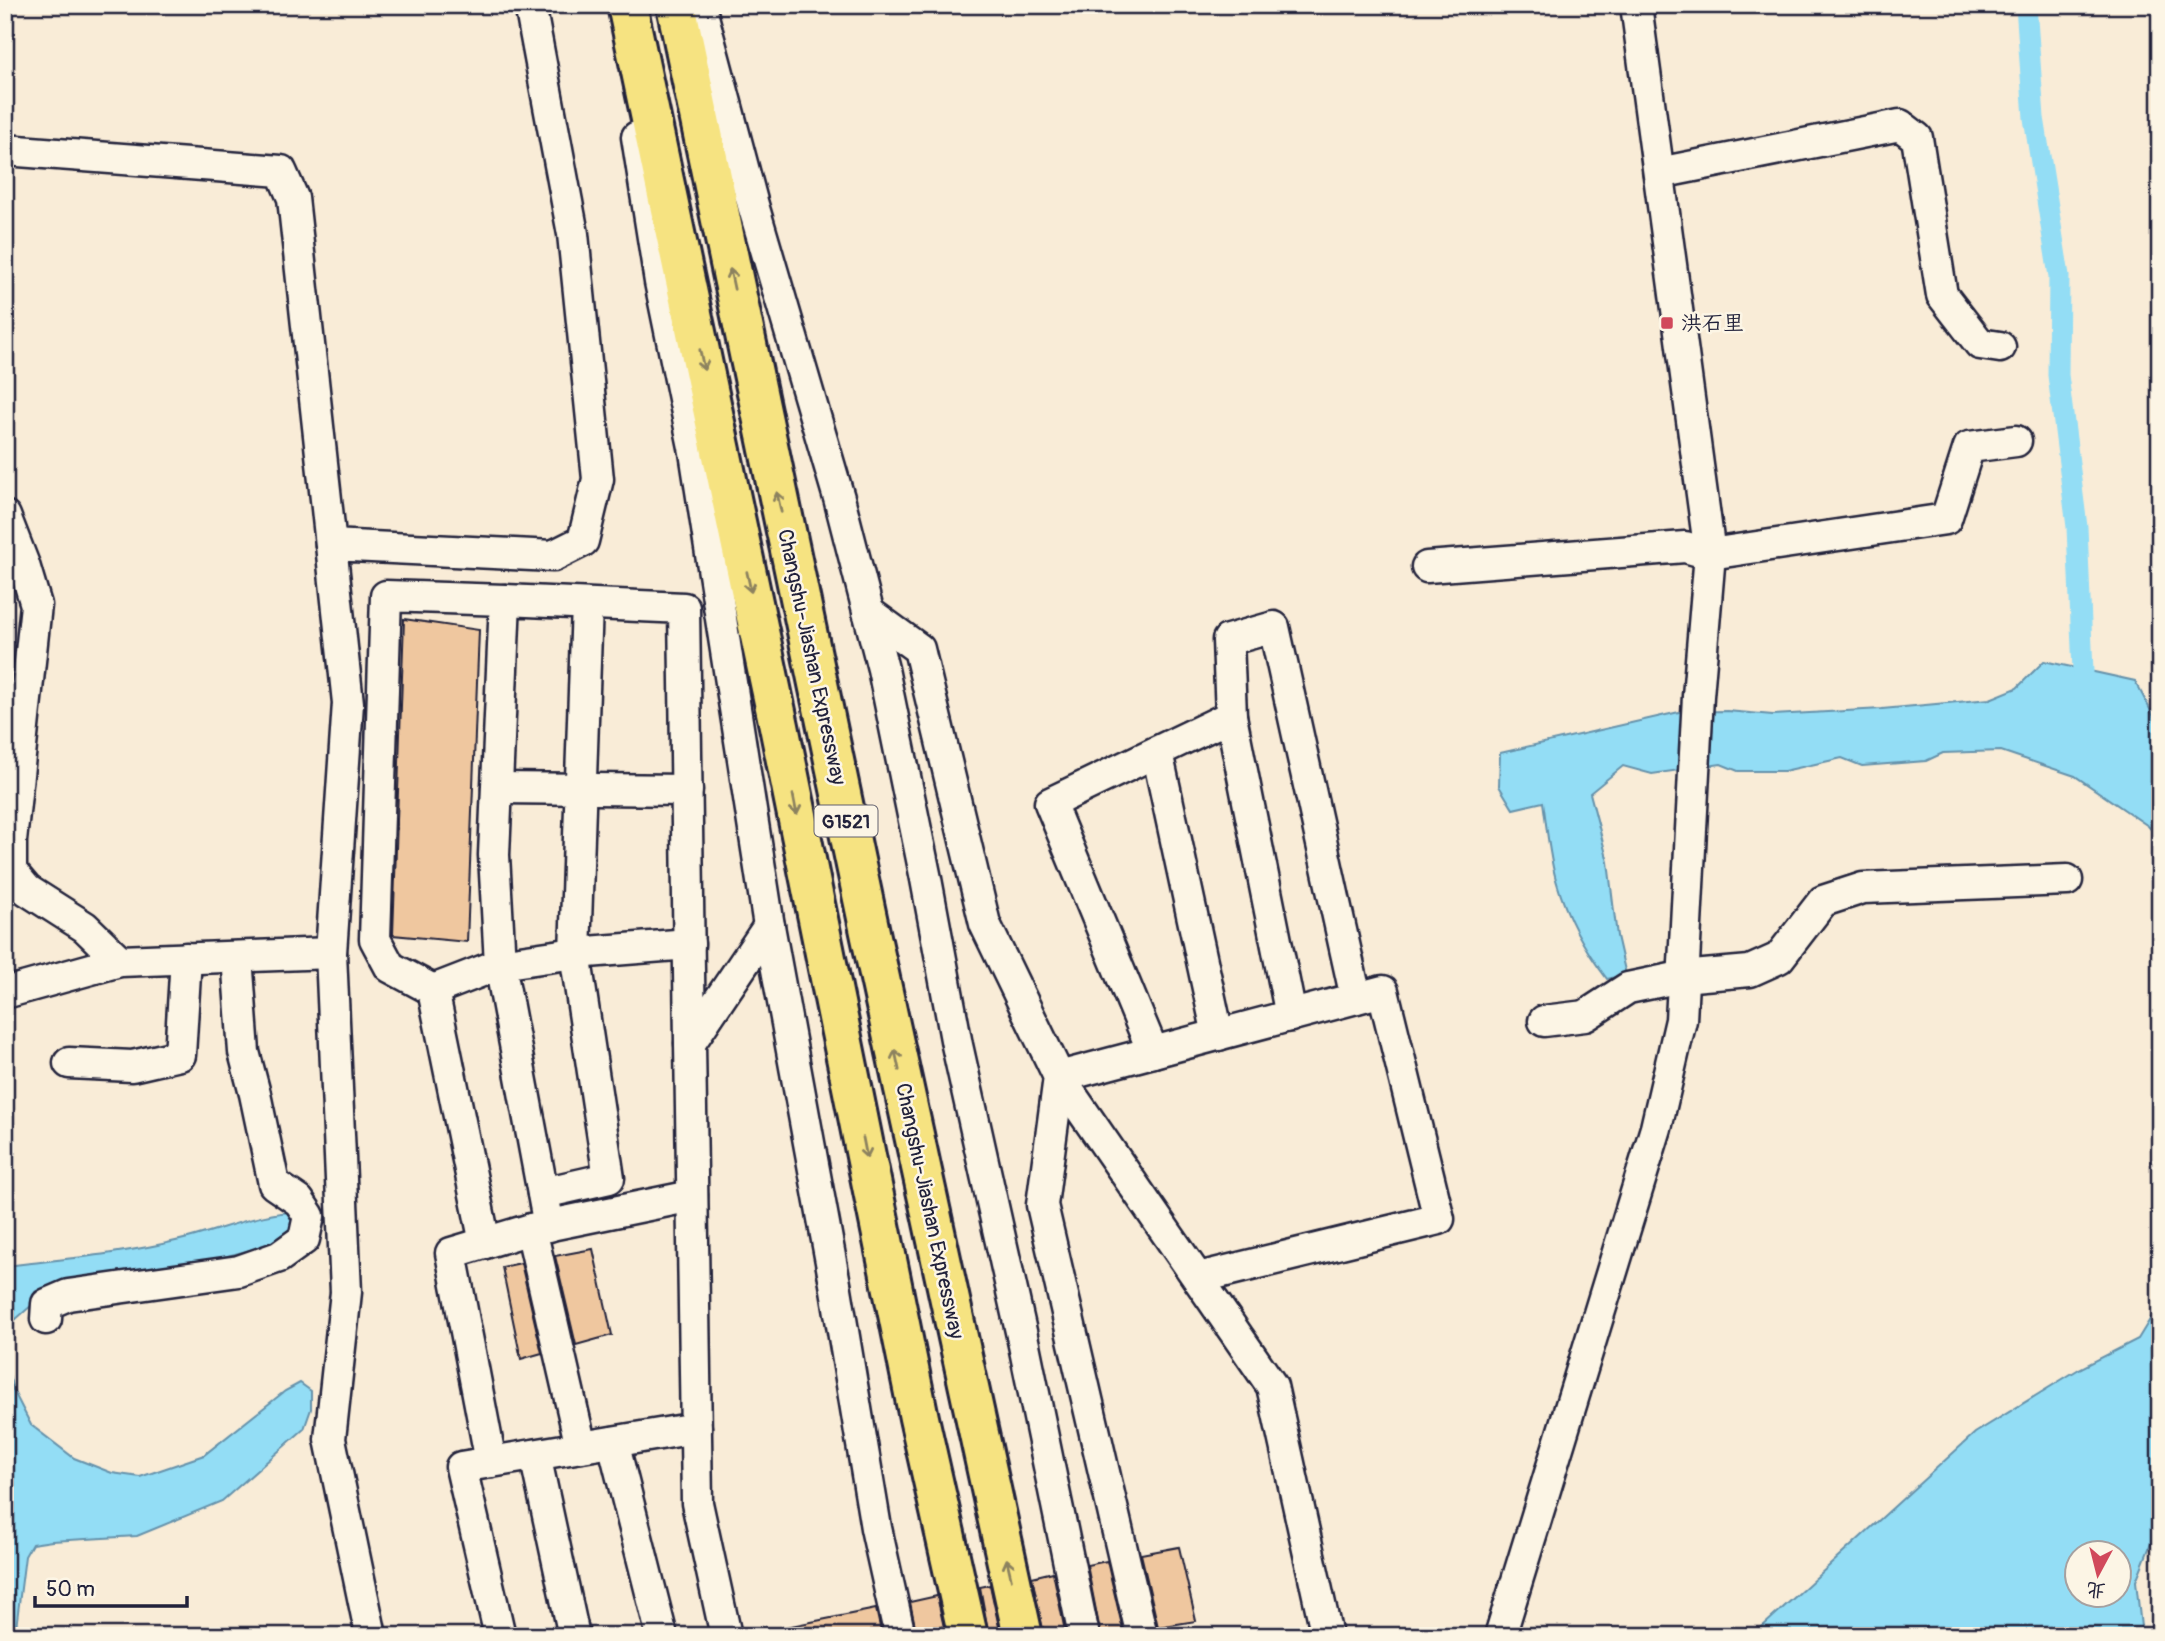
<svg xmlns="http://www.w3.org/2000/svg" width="2165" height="1641" font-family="Pangolin,'LXGW WenKai TC',sans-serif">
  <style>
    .water { fill: #93ddf5; stroke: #6692ab; stroke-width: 2; fill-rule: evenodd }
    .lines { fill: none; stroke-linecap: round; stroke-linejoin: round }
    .canal { stroke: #93ddf5; stroke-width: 21 }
    .building { fill: #efc79f; stroke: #22223b; stroke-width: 2 }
    .minor-casing { stroke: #22223b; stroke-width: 35 }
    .highway-casing { stroke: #22223b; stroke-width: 44 }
    .minor { stroke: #fcf5e5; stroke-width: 30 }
    .highway { stroke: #f6e381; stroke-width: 38 }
    .oneway { stroke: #8c825e }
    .poi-dot { fill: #d1495b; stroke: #fcf5e5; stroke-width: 2.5 }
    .labels { text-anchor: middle; stroke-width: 5; stroke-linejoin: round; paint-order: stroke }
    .shield { fill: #fcf5e5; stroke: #63616e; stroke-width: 2 }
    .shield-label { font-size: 19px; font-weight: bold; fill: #22223b }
    .poi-label { font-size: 21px; fill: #22223b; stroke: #fcf5e5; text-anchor: start }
    .street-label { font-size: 21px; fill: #22223b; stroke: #fcf5e5 }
  </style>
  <rect width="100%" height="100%" fill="#f9ecd7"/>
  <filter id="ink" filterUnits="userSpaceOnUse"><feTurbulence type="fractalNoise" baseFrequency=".0143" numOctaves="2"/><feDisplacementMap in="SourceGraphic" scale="14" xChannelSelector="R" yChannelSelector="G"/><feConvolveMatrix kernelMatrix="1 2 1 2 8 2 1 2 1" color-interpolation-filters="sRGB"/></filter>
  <g filter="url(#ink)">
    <g class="water">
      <path d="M2044,661L2135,681L2160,728V839L2148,826L2075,776L2001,751L1943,753L1926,761L1862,766L1842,758L1784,771H1738L1721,764L1652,774L1623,766L1590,793L1608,862L1617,936L1626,975L1607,979C1585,950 1567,918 1557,883C1549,857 1547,828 1543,802L1513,809L1499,786L1500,753L1679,712L1727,711L1773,715L1882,709L1990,699L2017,688Z"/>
      <path d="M289,1212L294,1223L289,1234L280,1242L190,1266L51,1287L35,1294L32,1305L7,1327L5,1332V1266C64,1259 123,1254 180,1240C217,1231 251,1216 289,1212Z"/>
      <path d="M2160,1303V1521L2136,1581L2142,1636H1752L1975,1433L2079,1369L2138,1339ZM2078,1554H2120V1596H2078Z"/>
      <polygon points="5,1359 13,1390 31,1425 74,1458 112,1473 140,1477 204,1455 285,1391 300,1383 311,1391 311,1409 304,1429 222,1501 137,1536 52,1541 32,1544 25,1556 15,1636 5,1636"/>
    </g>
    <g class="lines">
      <polyline class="canal" points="2026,5 2034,118 2059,276 2058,375 2077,527 2084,696"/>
    </g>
    <g class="building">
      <polygon points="404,619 479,630 467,942 393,935"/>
      <polygon points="593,1249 612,1335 576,1345 555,1256"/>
      <polygon points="521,1263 542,1353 521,1359 502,1267"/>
      <polygon points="1179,1547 1196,1621 1158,1627 1141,1554"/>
      <polygon points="1107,1561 1124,1634 1113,1636 1101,1636 1087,1565"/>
      <polygon points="1053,1572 1066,1636 1044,1636 1032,1577"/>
      <polygon points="990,1585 1001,1636 989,1636 980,1587"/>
      <polygon points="937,1596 946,1636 917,1636 910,1602"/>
      <polygon points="876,1609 882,1636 781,1636 781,1628"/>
    </g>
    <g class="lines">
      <defs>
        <g id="minor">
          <polyline points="700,5 753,205 839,498 883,669 926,879 957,1045 1024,1345 1084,1636"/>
          <polyline points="637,137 660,282 695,452 769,926 836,1289 876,1528 900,1636"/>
          <polyline points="5,150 281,171 293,198 331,545"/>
          <polyline points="1659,173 1900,125 1917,138 1942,295 1980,344 2000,347"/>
          <polyline points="5,516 24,565 36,605 11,841 11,871 27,890 85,927 120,961"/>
          <polyline points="1427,567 1685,547 1710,554 1946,519 1969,447 2016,441"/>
          <polyline points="868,612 919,649 985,924 1059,1077 1272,1386 1327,1636"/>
          <polyline points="1231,716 1291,1016"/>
          <polyline points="1157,752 1218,1035"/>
          <polyline points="497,788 687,790"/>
          <polyline points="433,990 390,967 375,939 386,596 505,600"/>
          <polyline points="5,993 120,961 331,953"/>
          <polyline points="1544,1021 1585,1016 1628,988 1681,977 1750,971 1779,958 1823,901 1863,888 2067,880"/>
          <polyline points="1153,1052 1050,803 1231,716 1228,640 1274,627 1356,998"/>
          <polyline points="69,1063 132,1066 180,1055 186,958"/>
          <polyline points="543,1193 609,1178 575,953 587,604"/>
          <polyline points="549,1226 500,964 494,855 505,600 684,608 690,1043"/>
          <polyline points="531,1229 581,1447"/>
          <polyline points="485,1243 433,990 500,964 575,953 689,944"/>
          <polyline points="46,1319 47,1304 68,1295 239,1271 279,1257 304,1239 309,1216 299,1201 274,1184 255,1094 244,1052 237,957"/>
          <polyline points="613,1442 662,1636"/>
          <polyline points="535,1455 574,1636"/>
          <polyline points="491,1462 451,1253 531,1229 692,1196"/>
          <polyline points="371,1636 330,1439 346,1292 331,953 348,703 331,545 553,556 583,541 598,479 573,234 530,5"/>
          <polyline points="500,1636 461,1467 696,1428"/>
          <polyline points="726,1636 697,1503 690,1043 769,926"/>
          <polyline points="1142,1636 1042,1205 1059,1077 1383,991 1439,1219 1198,1278"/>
          <polyline points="1500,1636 1656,1128 1681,1020 1698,696 1710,554 1636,5"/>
        </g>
        <g id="highway">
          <polyline points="627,5 779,726 919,1418 968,1636"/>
          <polyline points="676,5 871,937 1023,1636"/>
        </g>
      </defs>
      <use href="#minor" class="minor-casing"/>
      <use href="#highway" class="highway-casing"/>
      <use href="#minor" class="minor"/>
      <use href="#highway" class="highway"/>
    </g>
    <defs><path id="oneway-shaft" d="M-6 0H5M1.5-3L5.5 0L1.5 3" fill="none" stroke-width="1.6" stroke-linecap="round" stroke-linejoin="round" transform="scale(1.75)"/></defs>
    <g class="oneway">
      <use href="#oneway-shaft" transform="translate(732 279) rotate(-102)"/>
      <use href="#oneway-shaft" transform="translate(702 360) rotate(78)"/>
      <use href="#oneway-shaft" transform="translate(779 502) rotate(-102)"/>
      <use href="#oneway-shaft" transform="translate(749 582) rotate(78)"/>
      <use href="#oneway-shaft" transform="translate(795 805) rotate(79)"/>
      <use href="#oneway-shaft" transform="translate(897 1060) rotate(-102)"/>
      <use href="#oneway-shaft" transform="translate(865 1148) rotate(79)"/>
      <use href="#oneway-shaft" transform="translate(1009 1569) rotate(-103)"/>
    </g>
  </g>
  <rect class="poi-dot" x="1660" y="316" width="14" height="14" rx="3.5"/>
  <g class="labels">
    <rect class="shield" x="814.5" y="805.5" width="63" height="31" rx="5"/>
    <g class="shield-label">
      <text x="846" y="828">G1521</text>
    </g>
    <g class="poi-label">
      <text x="1681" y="330">洪石里</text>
    </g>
    <g class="street-label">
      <text transform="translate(812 657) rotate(78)" y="7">Changshu-Jiashan Expressway</text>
      <text transform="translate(930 1211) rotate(78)" y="7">Changshu-Jiashan Expressway</text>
    </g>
  </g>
  <rect width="2165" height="1641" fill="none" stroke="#fcf5e5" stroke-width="28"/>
  <rect x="14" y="14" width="2137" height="1613" fill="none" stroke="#22223b" stroke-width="2.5" filter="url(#ink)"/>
  <g transform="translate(2098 1574) rotate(187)"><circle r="33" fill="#fcf5e5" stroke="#a5a1a1" stroke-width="2"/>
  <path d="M0-5L12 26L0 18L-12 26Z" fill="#d1495b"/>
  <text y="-10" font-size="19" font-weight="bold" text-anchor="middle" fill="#22223b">北</text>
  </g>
  <path d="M35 1596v10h152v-10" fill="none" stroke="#22223b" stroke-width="3.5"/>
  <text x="46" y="1596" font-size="21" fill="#22223b" stroke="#fcf5e5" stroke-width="5" paint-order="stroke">50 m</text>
</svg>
